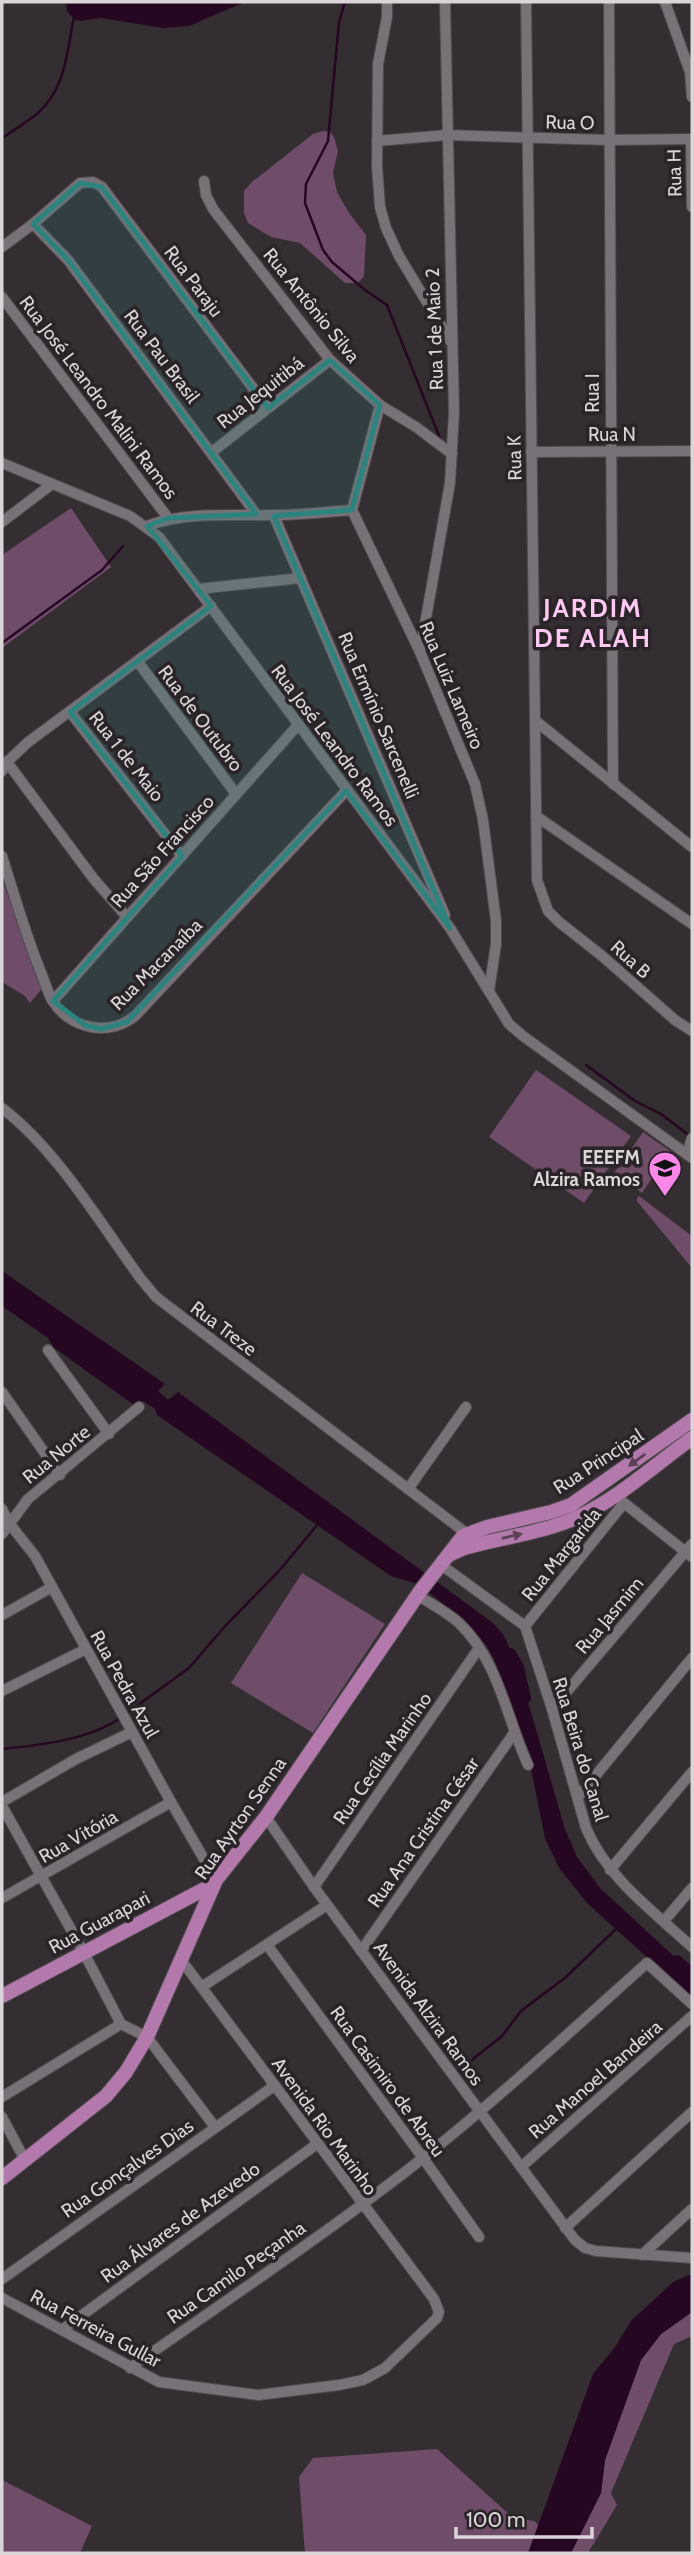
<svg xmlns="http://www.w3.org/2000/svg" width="694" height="2555" font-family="Cabin,sans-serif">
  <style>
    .green { fill: #6f4d69 }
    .water { fill: #260722 }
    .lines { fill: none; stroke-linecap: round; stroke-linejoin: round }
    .stream { stroke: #260722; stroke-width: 2.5 }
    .canal { stroke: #260722; stroke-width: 10 }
    .minor-casing { stroke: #504b4f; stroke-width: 12 }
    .major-casing { stroke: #504b4f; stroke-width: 16 }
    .minor { stroke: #797178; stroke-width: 10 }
    .major { stroke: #b479ac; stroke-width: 14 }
    .oneway { fill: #5a4156 }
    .marked { fill: #2d847e; fill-opacity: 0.2; stroke: #2d847e; stroke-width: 5; stroke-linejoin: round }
    .labels { text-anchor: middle; stroke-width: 7; stroke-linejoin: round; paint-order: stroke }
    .street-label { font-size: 19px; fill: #d9d5d8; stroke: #2a2328 }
    .poi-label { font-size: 19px; font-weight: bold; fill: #d9d5d8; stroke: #2a2328; text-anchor: end }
    .district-label { font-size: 26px; font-weight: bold; letter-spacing: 2px; fill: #fdc9f3; stroke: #2a2328 }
  </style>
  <rect width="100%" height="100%" fill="#342d32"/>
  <g class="green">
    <polygon points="323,131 330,132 334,137 338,151 333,173 337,192 349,213 366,235 364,276 358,283 345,283 300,243 271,237 248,223 244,213 244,191 252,182 313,134"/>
    <polygon points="71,508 111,567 2,648 2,555"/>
    <polygon points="2,880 41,980 41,990 30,1003 25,996 2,982"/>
    <polygon points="536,1070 631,1136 584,1203 489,1137"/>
    <polygon points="643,1132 670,1151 642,1193 614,1173"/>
    <polygon points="639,1196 692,1236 692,1268 636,1200"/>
    <polygon points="302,1573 385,1624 313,1733 231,1683"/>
    <polygon points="692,2312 692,2336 674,2344 611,2493 617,2505 588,2553 571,2553 601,2493 605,2460 641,2360 661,2334"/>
    <polygon points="437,2449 513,2518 535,2521 539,2527 528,2553 305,2553 299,2477 313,2458"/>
    <polygon points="2,2480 92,2526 80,2553 2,2553"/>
  </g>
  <g class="water">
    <polygon points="66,2 245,2 189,26 163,28 101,18 80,21 74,19 67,11"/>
    <polygon points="2,1271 165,1384 158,1391 168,1400 178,1392 493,1623 503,1634 516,1661 565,1829 577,1857 601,1889 692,1973 692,1998 588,1904 559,1868 545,1838 531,1769 494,1659 486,1645 466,1622 431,1594 417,1584 391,1576 157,1415 155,1409 143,1401 139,1407 134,1405 53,1347 48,1338 2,1306"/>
    <polygon points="692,2274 692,2312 661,2334 641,2360 605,2460 601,2493 571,2553 528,2553 593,2374 615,2347 631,2321 673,2282"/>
  </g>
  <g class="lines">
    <g class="stream">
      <polyline points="345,2 339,22 328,141 306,184 305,203 323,250 332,262 365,290 387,305 441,441"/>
      <path d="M2,138C14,130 27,122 38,113C66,88 67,51 74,17"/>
      <polyline points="2,643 102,570 123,546"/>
      <polyline points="586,1065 635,1101 661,1114 690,1136"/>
      <polyline points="127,1713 189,1668 226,1625 279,1571 318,1524"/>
      <path d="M2,1749C41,1745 89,1740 122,1717"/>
      <polyline points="458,2071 502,2036 521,2011 566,1977 618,1927"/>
    </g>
    <g class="canal">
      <polyline points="511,1653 519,1667 526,1698"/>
      <polyline points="677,1960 692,1973"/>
    </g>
    <defs>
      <g id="minor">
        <polyline points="387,2 387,17 378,64 377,166 380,207 386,228 399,256 451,342"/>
        <polyline points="526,2 537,880 548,911 559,922 601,955 675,1020 692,1031"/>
        <polyline points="609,2 613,784"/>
        <polyline points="665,2 690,72 692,97"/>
        <polyline points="691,139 692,207"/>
        <polyline points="377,141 447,135 609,140 692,139"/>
        <polyline points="204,181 206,195 213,209 330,360 380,405 416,427 452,454"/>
        <polyline points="33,224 68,260 256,514"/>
        <polyline points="2,247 33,224 80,183 93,182 102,187 268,408"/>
        <polyline points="2,297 168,518"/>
        <polyline points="380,405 352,510 420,652 475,784 483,820 496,921 496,944 489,991"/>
        <polyline points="212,452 330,360"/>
        <polyline points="531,452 692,451"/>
        <polyline points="2,463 130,516 159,537 450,928 509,1024 523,1036 692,1158"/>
        <polyline points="274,516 445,915"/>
        <polyline points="2,522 52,484"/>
        <path d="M147,526C187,511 233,516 276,515C302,515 327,512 352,510"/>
        <polyline points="198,589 301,578"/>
        <polyline points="420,652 450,483 454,412 445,2"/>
        <polyline points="138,662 236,794"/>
        <polyline points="70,712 182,856"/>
        <polyline points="537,722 692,847"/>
        <polyline points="7,762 93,878 127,917"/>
        <polyline points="2,771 7,762 27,743 211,606"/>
        <polyline points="536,816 692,924"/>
        <path d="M2,856C14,894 25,933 40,970C44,979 47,991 52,1000C70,1030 111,1037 136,1015L346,791"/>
        <polyline points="53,1001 298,725"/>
        <path d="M2,1108C58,1151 99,1222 141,1279L156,1297L466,1533L469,1540"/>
        <polyline points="687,1154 692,1138"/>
        <polyline points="48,1350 109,1434"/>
        <polyline points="2,1392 60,1475"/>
        <polyline points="408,1489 466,1407"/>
        <polyline points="619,1499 692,1557"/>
        <polyline points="2,1509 9,1523 35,1556 171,1802 216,1880"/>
        <polyline points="2,1534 28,1499 139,1407"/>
        <path d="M440,1564L525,1626L552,1709L586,1828C607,1878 653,1911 692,1947"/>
        <path d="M417,1595C431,1604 447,1612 459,1623C499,1661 506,1717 528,1765"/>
        <polyline points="2,1615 52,1587"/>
        <polyline points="525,1626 624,1503"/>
        <polyline points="2,1691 86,1649"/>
        <polyline points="552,1709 692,1544"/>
        <polyline points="578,1797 692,1658"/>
        <polyline points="2,1802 76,1759 132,1732"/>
        <polyline points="2,1806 83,1951 121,2024 147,2037 215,2127"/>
        <polyline points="266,1817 314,1887 575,2240 585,2248 596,2251 692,2258"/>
        <polyline points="610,1870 692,1772"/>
        <polyline points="314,1887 479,1648"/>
        <polyline points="2,1898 171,1802"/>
        <polyline points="664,1921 692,1888"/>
        <polyline points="268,1946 423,2158 479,2237"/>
        <polyline points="361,1951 514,1733"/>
        <polyline points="203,1986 327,1905"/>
        <polyline points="2,2097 121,2024"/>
        <polyline points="2,2117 25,2160"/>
        <polyline points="521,2167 692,2016"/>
        <polyline points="565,2228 692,2112"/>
        <polyline points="642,2255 692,2209"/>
        <polyline points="2,2279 274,2086"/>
        <polyline points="2,2298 159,2382 258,2395 339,2385 363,2380 385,2368 437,2318 439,2312 434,2299 182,1961"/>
        <polyline points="63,2329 317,2144"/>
        <path d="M130,2368C228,2299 329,2232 423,2158C500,2097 573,2029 647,1963L692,2004"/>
      </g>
      <g id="major">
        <path d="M451,1554L464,1548C502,1537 544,1533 580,1516C620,1497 656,1464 692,1438"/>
        <polyline points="2,1996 214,1884"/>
        <polyline points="2,2178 106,2096 126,2072 147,2037 216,1880 266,1817 421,1590 463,1536 487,1527 551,1512 571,1505 692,1420"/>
      </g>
    </defs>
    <use href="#minor" class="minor-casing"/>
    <use href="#major" class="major-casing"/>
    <use href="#minor" class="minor"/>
    <use href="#major" class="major"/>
  </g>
  <defs><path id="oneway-solid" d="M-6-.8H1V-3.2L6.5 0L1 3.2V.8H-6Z" transform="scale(1.75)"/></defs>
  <g class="oneway">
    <use href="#oneway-solid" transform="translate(637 1460) rotate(144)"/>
    <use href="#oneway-solid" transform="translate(512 1536) rotate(-13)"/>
  </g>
  <path class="marked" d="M80,183L102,187L268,408L330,360L380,405L352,510L274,516L450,928L346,791L127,1022L101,1029L86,1026L53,1001L182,856L70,712L211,606L147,526L168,518L256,514L68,260L33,224Z"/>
  <defs>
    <symbol id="school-pin" viewBox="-11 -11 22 30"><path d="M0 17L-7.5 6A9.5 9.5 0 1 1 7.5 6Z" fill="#f987e8" stroke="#2a2328"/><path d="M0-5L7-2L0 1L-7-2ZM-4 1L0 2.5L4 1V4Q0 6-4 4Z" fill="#111"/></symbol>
  </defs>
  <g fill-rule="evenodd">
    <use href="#school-pin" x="646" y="1149" width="38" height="52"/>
  </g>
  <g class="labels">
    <g class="street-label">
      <text transform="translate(570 122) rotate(1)" y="7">Rua O</text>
      <text transform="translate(674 173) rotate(-91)" y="7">Rua H</text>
      <text transform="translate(194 281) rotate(53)" y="7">Rua Paraju</text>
      <text transform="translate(312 305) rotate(51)" y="7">Rua Antônio Silva</text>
      <text transform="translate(434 329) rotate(-92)" y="7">Rua 1 de Maio 2</text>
      <text transform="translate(162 356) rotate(53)" y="7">Rua Pau Brasil</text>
      <text transform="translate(260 392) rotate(-38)" y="7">Rua Jequitibá</text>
      <text transform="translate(592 393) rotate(-90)" y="7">Rua I</text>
      <text transform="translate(99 397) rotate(53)" y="7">Rua José Leandro Malini Ramos</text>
      <text x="612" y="441">Rua N</text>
      <text transform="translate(514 458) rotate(-91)" y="7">Rua K</text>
      <text transform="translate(452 685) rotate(67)" y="7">Rua Luiz Lameiro</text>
      <text transform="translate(379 715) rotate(67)" y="7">Rua Ermínio Sarcenelli</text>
      <text transform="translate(201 718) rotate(53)" y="7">Rua de Outubro</text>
      <text transform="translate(335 745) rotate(53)" y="7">Rua José Leandro Ramos</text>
      <text transform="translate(127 756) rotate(52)" y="7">Rua 1 de Maio</text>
      <text transform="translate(162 851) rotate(-48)" y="7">Rua São Francisco</text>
      <text transform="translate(631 959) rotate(42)" y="7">Rua B</text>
      <text transform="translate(156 964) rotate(-45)" y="7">Rua Macanaíba</text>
      <text transform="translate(224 1328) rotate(37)" y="7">Rua Treze</text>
      <text transform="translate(56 1454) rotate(-39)" y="7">Rua Norte</text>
      <text transform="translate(598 1461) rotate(-33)" y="7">Rua Principal</text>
      <text transform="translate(561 1554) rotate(-51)" y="7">Rua Margarida</text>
      <text transform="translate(609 1615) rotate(-50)" y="7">Rua Jasmim</text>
      <text transform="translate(125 1684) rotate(61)" y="7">Rua Pedra Azul</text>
      <text transform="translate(581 1749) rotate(73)" y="7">Rua Beira do Canal</text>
      <text transform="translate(382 1758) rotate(-55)" y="7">Rua Cecília Marinho</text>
      <text transform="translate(240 1818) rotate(-55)" y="7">Rua Ayrton Senna</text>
      <text transform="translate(423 1832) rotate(-55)" y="7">Rua Ana Cristina César</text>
      <text transform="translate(78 1836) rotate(-30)" y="7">Rua Vitória</text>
      <text transform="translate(99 1922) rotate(-28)" y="7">Rua Guarapari</text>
      <text transform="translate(429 2013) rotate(54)" y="7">Avenida Alzira Ramos</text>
      <text transform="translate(595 2079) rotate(-41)" y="7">Rua Manoel Bandeira</text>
      <text transform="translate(388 2081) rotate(54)" y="7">Rua Casimiro de Abreu</text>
      <text transform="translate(325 2126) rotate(54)" y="7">Avenida Rio Marinho</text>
      <text transform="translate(127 2168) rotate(-35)" y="7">Rua Gonçalves Dias</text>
      <text transform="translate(180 2222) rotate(-36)" y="7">Rua Álvares de Azevedo</text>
      <text transform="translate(236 2272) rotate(-35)" y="7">Rua Camilo Peçanha</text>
      <text transform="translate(96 2328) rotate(28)" y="7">Rua Ferreira Gullar</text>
    </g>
    <g class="poi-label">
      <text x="640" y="1164">EEEFM<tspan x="640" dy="22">Alzira Ramos</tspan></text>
    </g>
    <g class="district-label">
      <text x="593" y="617">JARDIM<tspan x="593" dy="30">DE ALAH</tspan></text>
    </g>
  </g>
  <rect width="694" height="2555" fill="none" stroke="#d9d5d8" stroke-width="7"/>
  <path d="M456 2527v10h136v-10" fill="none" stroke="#d9d5d8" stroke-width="3.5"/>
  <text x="466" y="2527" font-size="21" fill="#d9d5d8" stroke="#2a2328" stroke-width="5" paint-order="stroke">100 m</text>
</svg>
